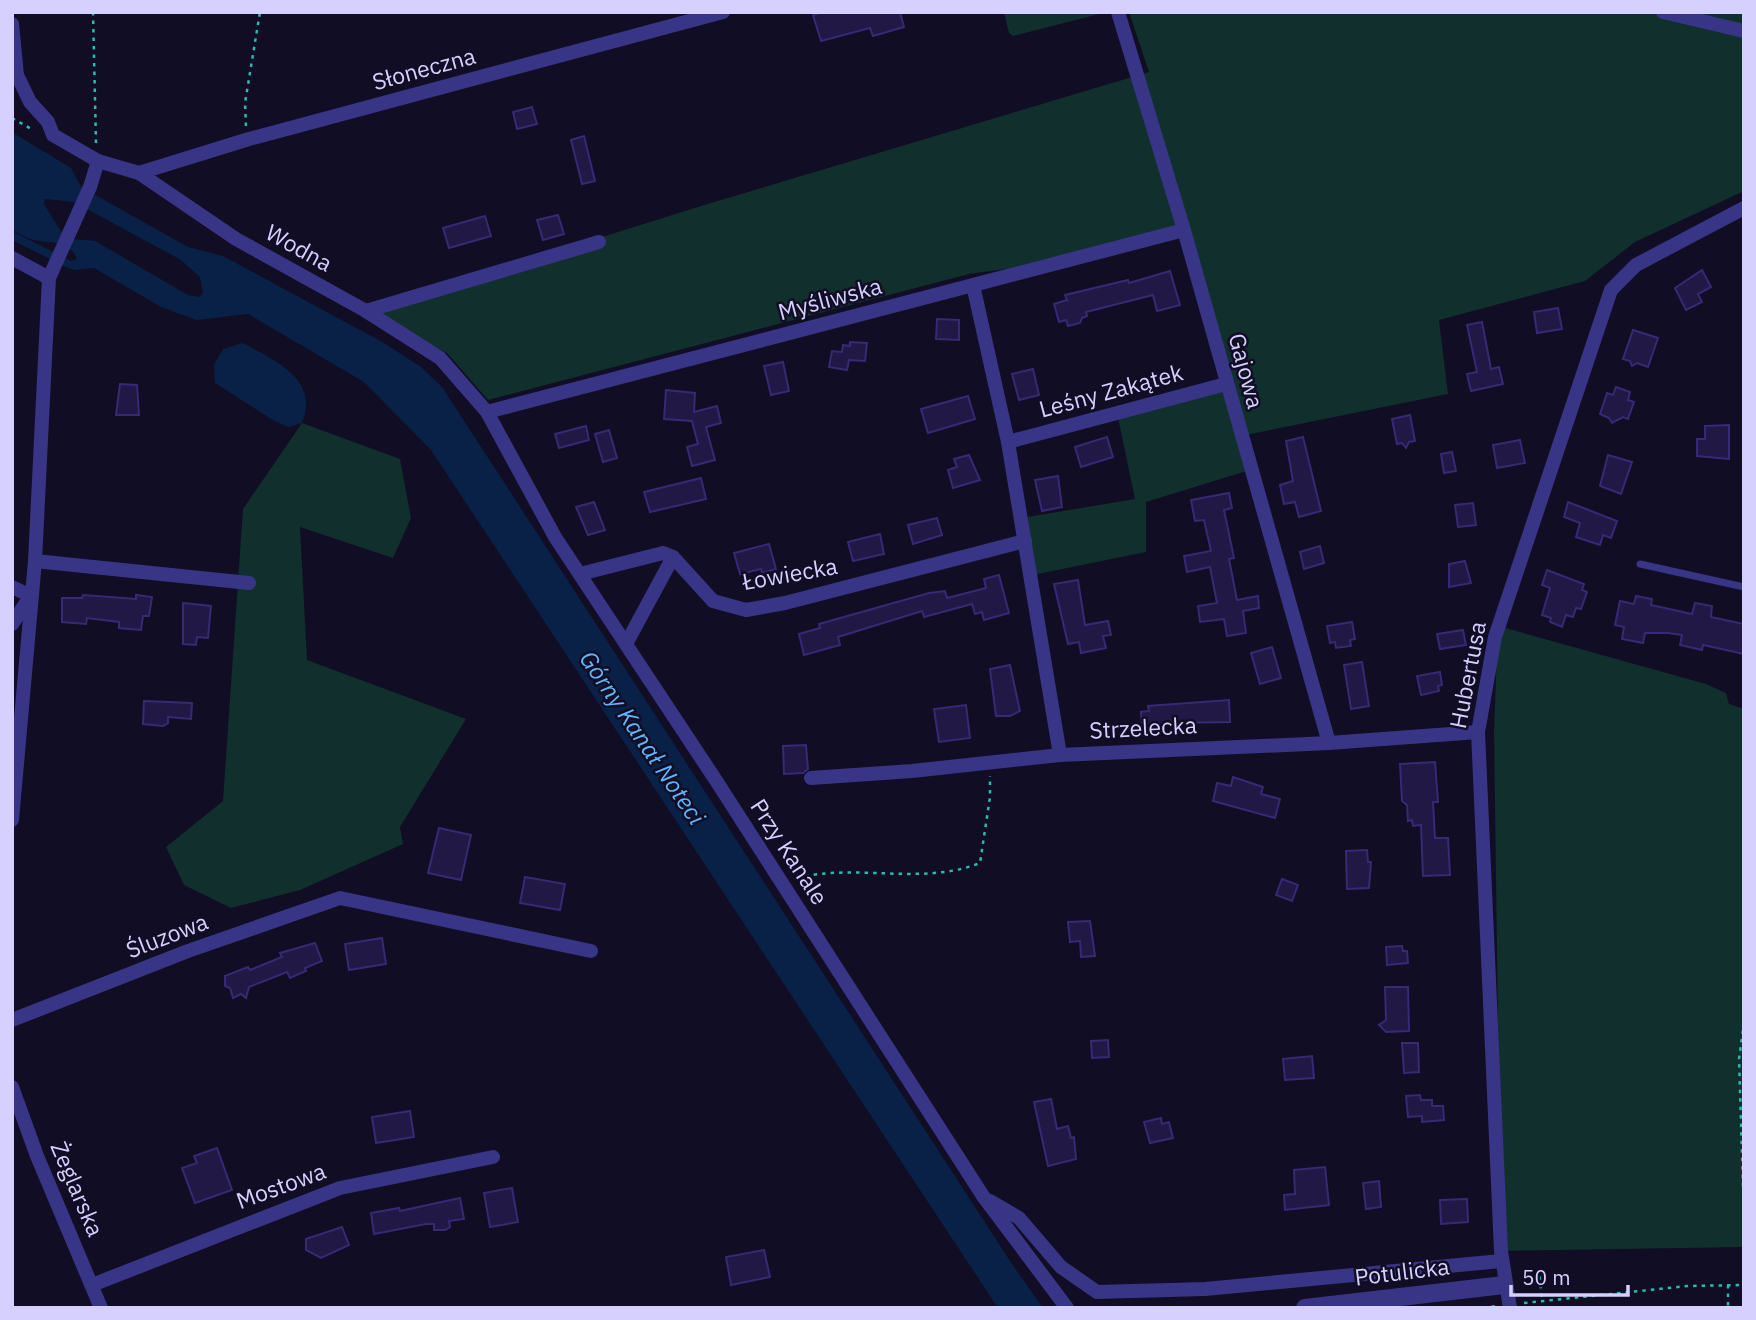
<svg xmlns="http://www.w3.org/2000/svg" width="1756" height="1320" font-family="'IBM Plex Sans',sans-serif">
  <style>
    .green { fill: #102f2d }
    .water { fill: #092147; fill-rule: evenodd }
    .building { fill: #211846; stroke: #372974; stroke-width: 2 }
    .lines { fill: none; stroke-linecap: round; stroke-linejoin: round }
    .path { stroke: #28bbb1; stroke-width: 2.5; stroke-dasharray: 3.5 5; stroke-linecap: butt }
    .service { stroke: #383586; stroke-width: 7 }
    .minor { stroke: #383586; stroke-width: 14 }
    .tertiary { stroke: #383586; stroke-width: 18 }
    .labels { text-anchor: middle; stroke-width: 5; stroke-linejoin: round; paint-order: stroke }
    .street-label { font-size: 23px; fill: #d5d0ff; stroke: #110d24 }
    .water-label { font-size: 24px; font-style: italic; fill: #5eb6ff; stroke: #110d24 }
  </style>
  <rect width="100%" height="100%" fill="#110d24"/>
  <g class="green">
    <polygon points="1004,12 1107,12 1013,36 1009,33"/>
    <polygon points="1129,12 1744,12 1744,191 1635,242 1585,281 1439,320 1448,394 1241,436 1250,470 1146,502 1146,552 1033,575 1021,518 1135,499 1117,413 1226,384 1188,225 1070,260 969,274 488,400 447,353 366,311 701,206 1149,72"/>
    <polygon points="302,423 400,459 411,518 393,558 300,527 307,660 466,719 400,827 403,844 300,890 231,908 184,885 166,847 223,801 243,509"/>
    <polygon points="1498,626 1706,684 1726,693 1729,704 1744,709 1744,1247 1501,1251 1494,730"/>
  </g>
  <g class="water">
    <path d="M12,132L71,168L81,187L188,247L223,256L384,343L421,367L442,387L1012,1264L1043,1308H998L431,450L364,382L248,314L197,320L161,307L94,268L75,270L66,267L12,240V231L71,261L77,259C68,238 51,244 33,240C26,238 19,233 12,230ZM45,199L74,202L181,260L200,277L203,293L199,297L188,295L95,241L73,239L62,233L44,204Z"/>
    <path d="M243,343C275,361 320,379 302,423L288,427L273,420L215,383L214,365L223,349Z"/>
  </g>
  <g class="building">
    <polygon points="823,12 900,12 904,27 873,36 870,28 821,41 813,15"/>
    <polygon points="532,107 537,124 517,129 513,112"/>
    <polygon points="584,136 595,181 582,184 571,140"/>
    <polygon points="558,215 564,234 543,240 537,220"/>
    <polygon points="485,216 491,236 449,248 443,228"/>
    <polygon points="1702,270 1711,287 1698,294 1702,302 1686,310 1675,288"/>
    <polygon points="1170,271 1180,305 1157,311 1153,295 1086,312 1087,316 1082,318 1080,323 1068,326 1066,320 1059,322 1054,304 1067,300 1065,295 1128,280 1129,283"/>
    <polygon points="1558,308 1562,329 1537,333 1534,312"/>
    <polygon points="937,319 959,320 959,340 936,339"/>
    <polygon points="1482,322 1491,369 1499,367 1503,384 1471,391 1467,374 1477,372 1467,325"/>
    <polygon points="1633,330 1658,338 1648,367 1637,363 1632,366 1630,361 1623,359"/>
    <polygon points="850,342 867,343 865,361 849,360 847,370 829,367 832,351 842,352 843,345 850,346"/>
    <polygon points="783,362 789,391 771,395 764,366"/>
    <polygon points="1033,369 1039,395 1019,400 1012,374"/>
    <polygon points="120,384 137,385 139,415 116,415"/>
    <polygon points="1616,387 1630,392 1628,400 1634,402 1628,419 1623,417 1612,423 1609,418 1600,414 1607,393 1613,395"/>
    <polygon points="666,390 695,393 694,412 717,406 721,423 706,427 715,460 692,466 687,447 698,444 692,421 664,419"/>
    <polygon points="968,396 975,419 928,433 921,409"/>
    <polygon points="1410,415 1415,441 1409,442 1406,448 1402,443 1397,444 1392,419"/>
    <polygon points="1729,425 1729,459 1697,456 1697,439 1705,439 1705,426"/>
    <polygon points="586,426 589,440 559,448 555,434"/>
    <polygon points="609,430 617,458 603,462 595,434"/>
    <polygon points="1107,437 1113,457 1081,467 1075,447"/>
    <polygon points="1303,437 1321,511 1299,517 1295,502 1284,504 1280,485 1293,481 1286,441"/>
    <polygon points="1520,440 1525,463 1497,468 1493,445"/>
    <polygon points="1452,452 1456,471 1444,473 1441,454"/>
    <polygon points="969,455 980,480 953,488 948,470 957,467 954,459"/>
    <polygon points="1608,455 1632,462 1621,494 1600,486"/>
    <polygon points="1058,476 1062,507 1042,511 1035,480"/>
    <polygon points="701,478 706,499 650,512 644,492"/>
    <polygon points="1229,493 1232,508 1224,510 1234,558 1229,559 1237,600 1258,596 1259,608 1243,611 1246,633 1227,636 1224,619 1200,622 1198,606 1217,603 1210,567 1187,572 1184,556 1211,551 1204,520 1195,521 1191,500"/>
    <polygon points="594,502 605,530 588,535 576,507"/>
    <polygon points="1568,502 1617,521 1611,538 1603,535 1600,545 1576,537 1580,523 1564,517"/>
    <polygon points="1473,503 1476,525 1458,527 1455,505"/>
    <polygon points="937,518 942,535 913,544 908,525"/>
    <polygon points="880,534 884,554 853,561 848,542"/>
    <polygon points="769,544 776,569 762,573 761,569 740,574 734,553"/>
    <polygon points="1320,546 1324,563 1304,569 1300,552"/>
    <polygon points="1465,561 1471,583 1449,587 1449,564"/>
    <polygon points="1547,570 1584,584 1582,590 1587,592 1581,609 1576,608 1573,617 1566,615 1562,627 1550,622 1551,618 1542,615 1550,588 1542,585"/>
    <polygon points="999,575 1009,613 984,620 982,612 975,614 972,604 924,617 922,611 838,637 840,645 804,655 799,634 820,628 819,624 929,593 945,591 947,598 986,588 984,579"/>
    <polygon points="1078,580 1085,625 1108,621 1111,635 1103,636 1106,648 1081,653 1079,642 1068,644 1054,584"/>
    <polygon points="83,595 136,599 136,595 152,597 149,616 143,616 141,630 119,628 119,622 87,618 86,624 62,622 62,598 82,598"/>
    <polygon points="1636,596 1652,599 1651,605 1692,614 1695,603 1712,606 1711,617 1744,624 1744,654 1703,645 1702,650 1680,645 1682,635 1668,633 1645,633 1643,643 1622,639 1624,627 1615,625 1620,601 1634,604"/>
    <polygon points="183,603 211,606 208,638 197,637 196,645 183,644"/>
    <polygon points="1352,622 1355,639 1350,640 1351,646 1336,648 1335,642 1330,643 1327,626"/>
    <polygon points="1463,630 1466,645 1440,649 1437,634"/>
    <polygon points="1272,647 1281,678 1260,684 1251,653"/>
    <polygon points="1362,662 1369,706 1351,709 1344,665"/>
    <polygon points="1010,665 1020,711 1010,716 996,716 990,669"/>
    <polygon points="1440,672 1442,685 1438,686 1439,691 1421,695 1417,676"/>
    <polygon points="1229,700 1230,722 1173,723 1142,728 1141,712 1149,711 1148,706"/>
    <polygon points="144,701 192,703 191,719 168,717 168,723 163,726 143,724"/>
    <polygon points="966,705 970,738 939,742 934,709"/>
    <polygon points="806,745 808,769 803,773 784,774 783,746"/>
    <polygon points="1435,762 1438,802 1433,802 1435,838 1448,838 1450,875 1423,876 1421,825 1413,826 1412,820 1408,821 1407,805 1402,801 1400,764"/>
    <polygon points="1233,777 1263,787 1261,794 1280,799 1275,818 1213,801 1217,783 1231,786"/>
    <polygon points="439,828 471,835 461,880 428,873"/>
    <polygon points="1367,850 1368,862 1371,862 1369,888 1347,889 1346,851"/>
    <polygon points="525,877 565,884 560,910 520,903"/>
    <polygon points="1282,879 1298,885 1292,901 1276,895"/>
    <polygon points="1090,921 1095,956 1081,957 1080,941 1070,942 1068,922"/>
    <polygon points="382,938 386,964 349,970 345,944"/>
    <polygon points="315,943 322,961 305,968 306,971 290,978 287,972 249,987 246,998 241,994 233,998 230,988 225,986 225,976 248,967 250,970 282,957 280,953"/>
    <polygon points="1402,946 1403,951 1407,951 1408,963 1387,965 1386,947"/>
    <polygon points="1385,987 1408,987 1409,1031 1386,1032 1379,1025 1386,1020"/>
    <polygon points="1108,1040 1109,1057 1092,1058 1091,1041"/>
    <polygon points="1402,1043 1418,1043 1419,1072 1404,1073"/>
    <polygon points="1312,1056 1314,1078 1285,1080 1283,1059"/>
    <polygon points="1420,1095 1421,1100 1432,1100 1432,1106 1443,1106 1444,1120 1422,1122 1422,1116 1408,1117 1406,1096"/>
    <polygon points="1051,1099 1057,1129 1068,1126 1071,1138 1074,1137 1076,1159 1048,1166 1034,1102"/>
    <polygon points="410,1111 414,1137 376,1143 372,1117"/>
    <polygon points="1161,1118 1162,1124 1169,1122 1173,1138 1150,1143 1144,1122"/>
    <polygon points="217,1148 232,1190 195,1203 182,1168 197,1163 194,1156"/>
    <polygon points="1325,1167 1329,1205 1285,1210 1284,1195 1295,1194 1294,1170"/>
    <polygon points="1379,1181 1381,1207 1366,1209 1363,1183"/>
    <polygon points="512,1188 518,1222 490,1227 484,1193"/>
    <polygon points="460,1198 464,1219 449,1221 450,1227 445,1230 434,1230 434,1224 426,1224 374,1234 371,1213 399,1208 400,1211"/>
    <polygon points="1467,1199 1468,1222 1441,1224 1440,1200"/>
    <polygon points="342,1227 349,1245 321,1258 306,1250 306,1239"/>
    <polygon points="764,1250 770,1277 731,1285 726,1257"/>
  </g>
  <g class="lines">
    <g class="path">
      <polyline points="93,12 96,143"/>
      <polyline points="12,118 33,130"/>
      <polyline points="246,126 245,103 260,12"/>
      <path d="M797,878C856,863 922,886 980,863L990,797V776"/>
      <polyline points="1744,1022 1739,1059 1744,1218"/>
      <polyline points="1539,1268 1542,1301"/>
      <polyline points="1728,1285 1728,1308"/>
      <polyline points="1524,1303 1688,1286 1744,1285"/>
      <polyline points="1483,1308 1497,1306"/>
    </g>
    <polyline class="service" points="1640,564 1744,587"/>
    <g class="minor">
      <polyline points="1118,12 1184,230 1329,743"/>
      <polyline points="1663,12 1744,31"/>
      <polyline points="12,24 17,75 30,102 48,122 53,135 98,161 139,173 236,239 366,311 440,358 487,412 555,537 717,782 983,1196 1067,1308"/>
      <polyline points="139,173 249,139 723,12"/>
      <polyline points="12,258 49,278"/>
      <polyline points="973,285 1008,442 1060,755"/>
      <polyline points="366,311 599,242"/>
      <polyline points="487,412 1184,230"/>
      <polyline points="1008,442 1226,384"/>
      <polyline points="35,561 249,583"/>
      <polyline points="580,574 663,553 673,557 713,601 746,610 785,603 1025,541"/>
      <polyline points="12,587 31,596"/>
      <polyline points="12,624 30,597"/>
      <polyline points="626,644 673,557"/>
      <polyline points="811,778 912,771 1060,755 1329,743 1478,732"/>
      <polyline points="12,820 35,561 49,278 90,187 98,161"/>
      <polyline points="12,1020 188,951 340,898 591,951"/>
      <polyline points="12,1087 37,1156 101,1308"/>
      <polyline points="990,1201 1019,1218 1061,1267 1097,1292 1205,1289 1501,1261"/>
      <polyline points="92,1285 340,1188 493,1157"/>
      <polyline points="1510,1308 1501,1251 1478,732 1495,637 1611,290 1636,265 1744,208"/>
    </g>
    <polyline class="tertiary" points="1305,1308 1504,1285"/>
  </g>
  <g class="labels">
    <g class="street-label">
      <text transform="translate(424 69) rotate(-15)" y="8">Słoneczna</text>
      <text transform="translate(299 248) rotate(29)" y="8">Wodna</text>
      <text transform="translate(830 299) rotate(-15)" y="8">Myśliwska</text>
      <text transform="translate(1246 371) rotate(75)" y="8">Gajowa</text>
      <text transform="translate(1111 391) rotate(-15)" y="8">Leśny Zakątek</text>
      <text transform="translate(790 574) rotate(-10)" y="8">Łowiecka</text>
      <text transform="translate(1468 675) rotate(-79)" y="8">Hubertusa</text>
      <text transform="translate(1143 728) rotate(-3)" y="8">Strzelecka</text>
      <text transform="translate(789 852) rotate(57)" y="8">Przy Kanale</text>
      <text transform="translate(167 936) rotate(-21)" y="8">Śluzowa</text>
      <text transform="translate(281 1186) rotate(-20)" y="8">Mostowa</text>
      <text transform="translate(77 1189) rotate(67)" y="8">Żeglarska</text>
      <text transform="translate(1402 1272) rotate(-7)" y="8">Potulicka</text>
    </g>
    <g class="water-label">
      <text transform="translate(642 738) rotate(56)" y="8">Górny Kanał Noteci</text>
    </g>
  </g>
  <rect width="1756" height="1320" fill="none" stroke="#d5d0ff" stroke-width="28"/>
  <path d="M1511 1285v10h117v-10" fill="none" stroke="#d5d0ff" stroke-width="3.5"/>
  <text x="1522" y="1285" font-size="21" fill="#d5d0ff" stroke="#110d24" stroke-width="5" paint-order="stroke">50 m</text>
</svg>
